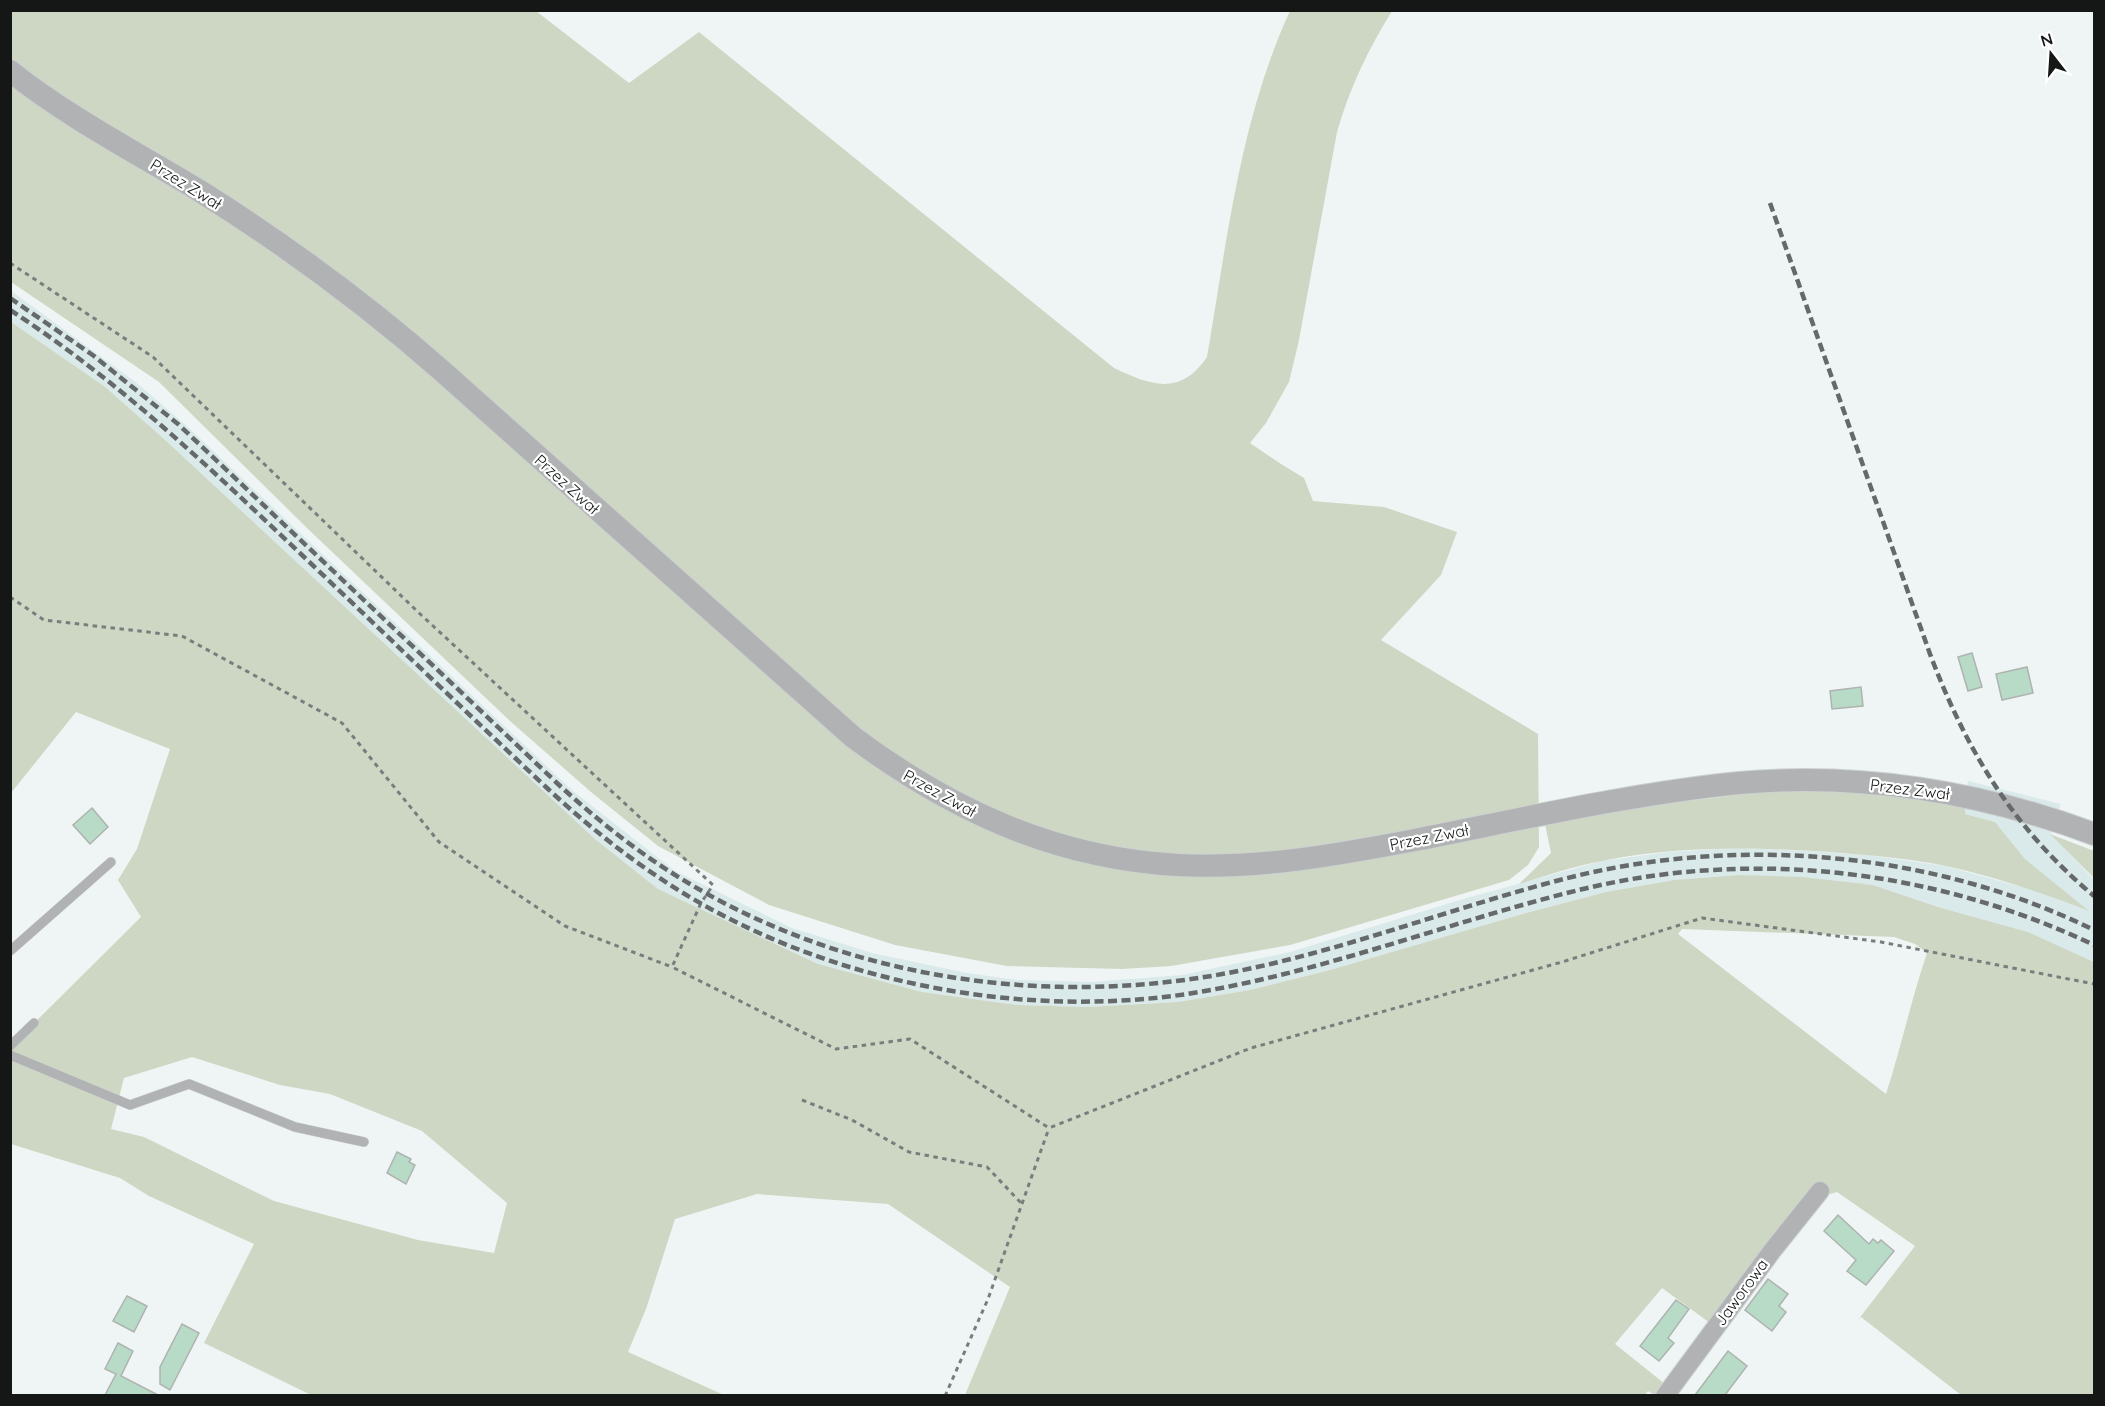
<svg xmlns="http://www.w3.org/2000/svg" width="2105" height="1406" font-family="Quicksand,sans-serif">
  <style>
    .built { fill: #dae9e9 }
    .green { fill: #ced7c3; fill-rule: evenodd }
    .building { fill: #b7dbc7; stroke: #aeb3b0; stroke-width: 1.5 }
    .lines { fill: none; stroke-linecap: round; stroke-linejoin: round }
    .service-casing { stroke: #ccd1d1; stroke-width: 10 }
    .minor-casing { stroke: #ccd1d1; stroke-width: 20 }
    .tertiary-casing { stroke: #ccd1d1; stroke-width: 24 }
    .path { stroke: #797d7d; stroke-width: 3; stroke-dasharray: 4.5 4.5; stroke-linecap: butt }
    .service { stroke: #b0b2b3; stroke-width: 9 }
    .minor { stroke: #b0b2b3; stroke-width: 18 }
    .tertiary { stroke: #b0b2b3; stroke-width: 22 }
    .rail { stroke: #656969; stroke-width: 4.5; stroke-dasharray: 9 4.5; stroke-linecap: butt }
    .labels { text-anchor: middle; stroke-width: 4.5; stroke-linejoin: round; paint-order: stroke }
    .street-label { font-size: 16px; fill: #151717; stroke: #fff }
  </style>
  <rect width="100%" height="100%" fill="#eff5f5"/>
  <polygon class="built" points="10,290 138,384 190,429 573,791 675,871 792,928 872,953 967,973 1017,980 1093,982 1182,975 1290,952 1463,899 1602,861 1668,852 1736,848 1810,851 1875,856 1945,866 2037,891 2087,910 2025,859 1995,822 1965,814 1968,781 2061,804 2051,834 2094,880 2094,962 2028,932 1938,907 1873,885 1739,875 1674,880 1606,892 1526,913 1330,970 1250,990 1178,1002 1088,1007 1017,1005 922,992 818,964 658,889 595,839 163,438 104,386 11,322"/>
  <g class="green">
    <path d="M10,11H536L629,83L699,32L1114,368C1150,385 1180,397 1207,357C1227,241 1240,119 1290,11H1392C1368,50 1350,87 1337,132L1299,340L1289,382L1266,423L1250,443L1281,464L1304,478L1313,501L1384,507L1457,532L1441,575L1381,640L1538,734L1539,847L1528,865L1509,880L1290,945L1171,966L1122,969L1007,966L895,945L769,905L658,846L591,792L510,721L308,529L159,382L11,282Z"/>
    <path d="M11,322L104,386L163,438L595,839L658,889L818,964L922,992L1017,1005L1088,1007L1178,1002L1250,990L1330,970L1526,913L1606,892L1674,880L1739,875L1802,877L1873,885L1938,907L2028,932L2094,962V1395H1961L1861,1317L1858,1320L1915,1246L1837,1192L1827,1195L1710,1323L1662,1288L1615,1344L1665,1384L1658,1395H1654L1648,1391L1644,1396L965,1395L1010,1287L888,1204L757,1194L675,1219L646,1309L628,1352L724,1395H311L204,1343L254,1244L149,1196L120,1178L11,1144V1046L141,917L118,880L137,849L170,749L76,712L11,793ZM1682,929L1894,937L1915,944L1927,953C1911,1000 1901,1048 1886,1094L1678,934ZM192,1057L280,1085L330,1094L422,1131L507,1203L494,1253L418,1240L274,1201L144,1137L111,1129L124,1078Z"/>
    <path d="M1770,791L1853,792L1965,805V814L1995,822L2025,859L2089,911C2043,893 1995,877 1946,866C1912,859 1877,856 1842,853C1763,847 1681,845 1602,861C1574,866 1546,876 1519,884L1551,853L1545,824L1671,803Z"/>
    <polygon points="2050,834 2094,851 2094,878"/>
  </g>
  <g class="building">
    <polygon points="1972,653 1982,687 1968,691 1958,657"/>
    <polygon points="2027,667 2033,693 2002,700 1996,674"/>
    <polygon points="1861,687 1863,706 1832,709 1830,691"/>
    <polygon points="92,808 108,827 90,844 73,825"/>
    <polygon points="397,1152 411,1159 409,1162 415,1165 406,1184 387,1173"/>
    <polygon points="1838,1215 1869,1244 1873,1239 1878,1243 1881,1240 1894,1251 1866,1285 1847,1271 1856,1260 1824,1231"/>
    <polygon points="1768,1279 1788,1294 1779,1306 1786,1312 1772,1331 1745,1310"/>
    <polygon points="127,1296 147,1306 134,1332 113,1321"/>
    <polygon points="1676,1300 1689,1309 1668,1338 1674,1343 1659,1361 1640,1346"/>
    <polygon points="182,1324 199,1333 170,1390 160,1384 160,1367"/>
    <polygon points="118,1343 133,1351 121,1376 158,1395 105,1395 116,1374 105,1369"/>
    <polygon points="1728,1351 1747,1366 1725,1395 1695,1395"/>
  </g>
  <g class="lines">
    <defs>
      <g id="service">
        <polyline points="10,951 111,862"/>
        <polyline points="10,1046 34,1023"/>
        <polyline points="10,1055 130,1105 189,1084 295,1127 364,1142"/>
      </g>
      <polyline id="minor" points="1665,1396 1772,1251 1820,1191"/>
      <path id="tertiary" d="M10,71C69,118 139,154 203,193C287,246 366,304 441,370L853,737C951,810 1054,858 1178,865C1259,869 1336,855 1415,840C1522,819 1630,794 1739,783C1860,772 1982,792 2094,834"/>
    </defs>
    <use href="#service" class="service-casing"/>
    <use href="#minor" class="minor-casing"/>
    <use href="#tertiary" class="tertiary-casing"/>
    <g class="path">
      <polyline points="10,263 153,357 418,612 713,885 701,903 672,967 836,1049 910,1039 1049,1128 1251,1048 1562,962 1702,918 1881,942 2094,984"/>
      <polyline points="10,597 44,620 182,636 342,723 439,842 565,926 672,967"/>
      <polyline points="802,1100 852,1120 909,1152 987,1167 1023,1205"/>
      <polyline points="945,1396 988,1299 1049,1128"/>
    </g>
    <use href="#service" class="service"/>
    <use href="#minor" class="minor"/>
    <use href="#tertiary" class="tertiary"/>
    <g class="rail">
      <path d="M1770,203L1930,654C1967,752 2014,829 2094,896"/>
      <path d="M10,298L94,356L178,424L558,784C596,819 636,851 680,878C842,978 1042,1008 1228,973C1339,952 1446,910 1556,881C1731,834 1931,850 2094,930"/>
      <path d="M10,310C118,380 210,468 303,556C384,633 465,711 547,788C605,842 669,890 740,924C875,990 1039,1016 1187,994C1322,973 1451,921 1583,889C1754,848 1936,870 2094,945"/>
    </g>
  </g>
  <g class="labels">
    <g class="street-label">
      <text transform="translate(186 184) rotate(32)" y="6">Przez Zwał</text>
      <text transform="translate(567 484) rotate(42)" y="6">Przez Zwał</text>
      <text transform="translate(1910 789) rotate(7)" y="6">Przez Zwał</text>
      <text transform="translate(940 793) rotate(29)" y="6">Przez Zwał</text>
      <text transform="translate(1429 837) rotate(-11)" y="6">Przez Zwał</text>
      <text transform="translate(1741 1292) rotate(-54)" y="6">Jaworowa</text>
    </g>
  </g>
  <rect width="2105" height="1406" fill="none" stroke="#151717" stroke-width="24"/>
  <g transform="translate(2051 54) rotate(343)" stroke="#ffffff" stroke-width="4.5" paint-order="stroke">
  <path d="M0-4.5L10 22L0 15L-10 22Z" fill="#151717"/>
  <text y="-9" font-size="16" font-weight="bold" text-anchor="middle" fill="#151717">N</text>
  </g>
</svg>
